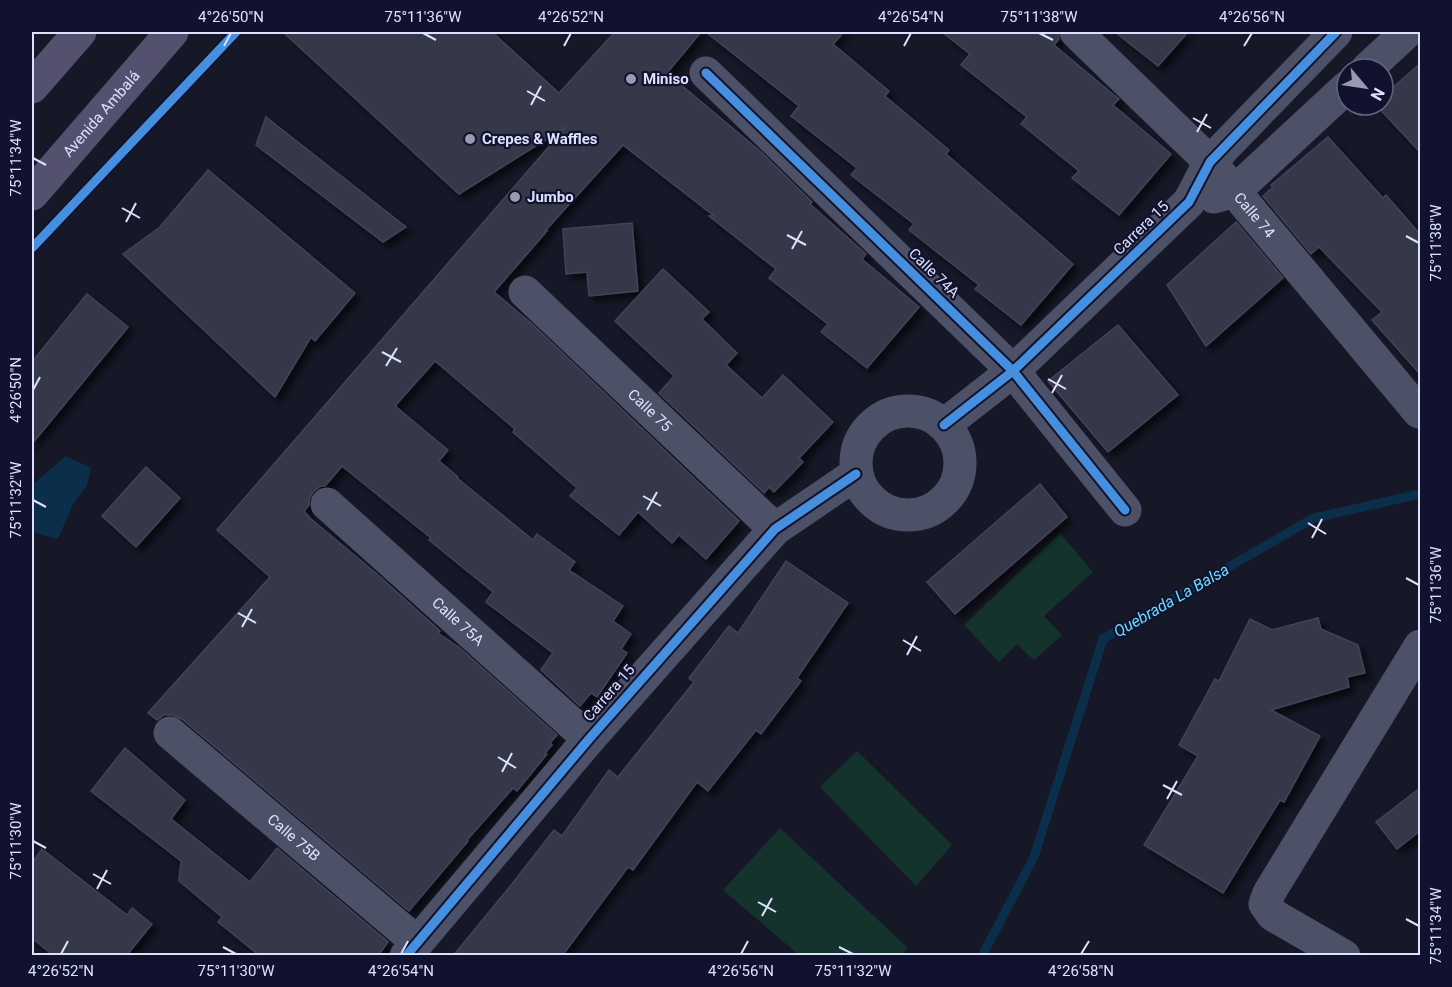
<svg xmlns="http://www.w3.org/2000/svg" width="1452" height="987" font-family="Roboto,sans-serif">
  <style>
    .green { fill: #14332d }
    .water { fill: #0b2f4a }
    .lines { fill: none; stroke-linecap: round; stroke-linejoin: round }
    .stream { stroke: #0b2f4a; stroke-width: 9 }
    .building { fill: #363748; stroke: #424359; stroke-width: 1.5; filter: url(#shadow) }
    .street { stroke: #4d5167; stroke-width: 33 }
    .primary { stroke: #54516e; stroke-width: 33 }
    .cycleway-casing { stroke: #11122d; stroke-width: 13 }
    .cycleway { stroke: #468fdf; stroke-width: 9 }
    .ticks { fill: none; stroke: #dde0ff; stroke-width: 2 }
    .poi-dot { fill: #989ab3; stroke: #11122d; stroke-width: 2 }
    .labels { text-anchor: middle; stroke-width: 4.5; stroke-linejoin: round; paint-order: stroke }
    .poi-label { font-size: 15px; font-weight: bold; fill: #dde0ff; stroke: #11122d; text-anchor: start }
    .street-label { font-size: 15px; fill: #dde0ff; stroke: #11122d }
    .water-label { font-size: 16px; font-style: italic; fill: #6bdbff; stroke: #11122d }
    .neatline { fill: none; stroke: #dde0ff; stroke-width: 2 }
    .ticks-label { font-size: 15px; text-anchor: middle; fill: #dde0ff }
  </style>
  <defs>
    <filter id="shadow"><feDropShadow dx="5.5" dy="5.5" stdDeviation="3" flood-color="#0009"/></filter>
  </defs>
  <rect width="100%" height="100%" fill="#171827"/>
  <g class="green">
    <polygon points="1060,533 1093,572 1044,616 1062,635 1034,660 1017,644 999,662 964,625"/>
    <polygon points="857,751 952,845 916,886 820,787"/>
    <polygon points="780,828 908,948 901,955 799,955 723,890"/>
  </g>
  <polygon class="water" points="66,456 91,468 87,485 72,506 58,539 32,532 32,485"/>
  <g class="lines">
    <polyline class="stream" points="982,956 1034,857 1103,639 1314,518 1420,494"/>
  </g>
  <g class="building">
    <polygon points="283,32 492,32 559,93 615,32 701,32 667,73 761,152 812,202 810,204 866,254 862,259 919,307 867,368 821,332 828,324 769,278 776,269 709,216 714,216 623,145 545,231 547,231 494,292 531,323 739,521 706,559 679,535 672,543 638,512 619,535 570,496 577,488 513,432 515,429 435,361 395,406 448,450 439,461 458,477 457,478 533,540 537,534 575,562 569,570 623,606 613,621 631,634 621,649 627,653 597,697 591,693 580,706 541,670 553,653 486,602 493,592 429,540 431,538 342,466 325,486 321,486 313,492 309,500 309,505 304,511 311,519 377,574 440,631 438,633 460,648 557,735 550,743 552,745 545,753 547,754 517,791 513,788 467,840 468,841 409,911 182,719 173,715 164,715 157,720 148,713 270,577 217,530 566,127 459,194"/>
    <polygon points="706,32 844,32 833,44 889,91 885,96 949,150 946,154 1073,264 1021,325 975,289 979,285 909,230 914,224 851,175 857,168 791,116 799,106"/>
    <polygon points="942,32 1058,32 1059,39 1054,45 1114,95 1119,99 1113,105 1171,154 1119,215 1072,178 1079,171 1021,124 1027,117 961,65 970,54"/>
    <polygon points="1115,32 1188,32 1158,66"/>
    <polygon points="1420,64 1420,152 1376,105 1383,105 1383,96"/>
    <polygon points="266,117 406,227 383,242 256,145"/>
    <polygon points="1328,137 1383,198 1386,195 1420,234 1420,374 1372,320 1382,312 1319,247 1311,254 1263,196 1273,187 1271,185"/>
    <polygon points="208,170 355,293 315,341 311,337 275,397 123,254 160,227"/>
    <polygon points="1236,222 1283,278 1206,346 1167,285"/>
    <polygon points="632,223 638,291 589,296 587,272 566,274 563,229"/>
    <polygon points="663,269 709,312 702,319 737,353 726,365 762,398 783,375 833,422 799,458 803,462 774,492 769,487 764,493 659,393 674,376 615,321"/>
    <polygon points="87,294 128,327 32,444 32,362"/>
    <polygon points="1118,325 1178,395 1108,452 1048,381"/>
    <polygon points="146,467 180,498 136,547 102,516"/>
    <polygon points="1040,484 1067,517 955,614 927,582"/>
    <polygon points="786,561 848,603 797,678 801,681 761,734 756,730 708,791 697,782 633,870 628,867 562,956 453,956 512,884 554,830 562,836 609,770 618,777 694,682 689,678 729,626 738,633"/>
    <polygon points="1318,618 1321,629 1358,645 1365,673 1347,677 1349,687 1271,710 1320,736 1284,802 1280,800 1223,893 1144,845 1198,756 1179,745 1215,679 1219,681 1250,619 1272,630"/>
    <polygon points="125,748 185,800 171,819 250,882 277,848 388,942 378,956 260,956 218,922 222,917 179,881 181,861 91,791"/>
    <polygon points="1420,788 1420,831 1397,849 1376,822"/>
    <polygon points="42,849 127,915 132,908 152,924 126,956 54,956 32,938 32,863"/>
  </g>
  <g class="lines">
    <g class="street">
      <path id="s1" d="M1076,32L1210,162L1419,412"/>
      <polyline points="1367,69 1407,32"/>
      <polyline points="706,73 1013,371 1125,510"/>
      <polyline points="1214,197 1235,191 1347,87"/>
      <path id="s2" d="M525,292L775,529"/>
      <circle cx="908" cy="463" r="52"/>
      <polyline points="944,425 1013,371 1189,202 1210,162 1336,32"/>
      <path id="s3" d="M327,504L589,739"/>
      <path id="s4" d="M170,733L417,942"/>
      <polyline points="406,956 589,739 775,529 856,474"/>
      <polyline points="1344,956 1273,915 1265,904 1269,893 1420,646"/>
    </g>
    <g class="primary">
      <polyline points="32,87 80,32"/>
      <path id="s5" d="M32,194L172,32"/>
    </g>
    <defs>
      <g id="cycleway">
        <polyline points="706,73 1013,371 1125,510"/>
        <polyline points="32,248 236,32"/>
        <polyline points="944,425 1013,371 1189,202 1210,162 1336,32"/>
        <polyline points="406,956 589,739 775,529 856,474"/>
      </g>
    </defs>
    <use href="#cycleway" class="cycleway-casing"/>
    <use href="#cycleway" class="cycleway"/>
  </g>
  <path class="ticks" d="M423,33L436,40M1039,33L1053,40M224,46L231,33M564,46L571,33M904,46L911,33M1244,46L1252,33M527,91L545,101M531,105L541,86M1193,118L1211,128M1197,132L1207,114M33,158L46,165M122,208L140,218M126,222L136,203M787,235L806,245M1406,236L1419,243M792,249L802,231M382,352L401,362M386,366L397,348M1048,379L1066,389M33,390L40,377M1052,393L1062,375M643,496L661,506M33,500L46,507M647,510L657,492M1308,523L1326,534M1312,538L1322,519M1406,578L1419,585M238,613L256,623M242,627L252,609M903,640L921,651M907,655L917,636M498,757L516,768M502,772L512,753M1163,785L1182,795M1167,799L1177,781M33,841L46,848M93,874L111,884M97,889L107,870M758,902L776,912M762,916L772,898M1406,919L1419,926M223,947L236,954M839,947L853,954M61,954L68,941M401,954L408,941M741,954L748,941M1081,954L1089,941"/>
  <g class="poi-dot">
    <circle cx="631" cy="79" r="6"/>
    <circle cx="470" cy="139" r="6"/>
    <circle cx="515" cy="197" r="6"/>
  </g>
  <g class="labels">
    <g class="poi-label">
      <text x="643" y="84">Miniso</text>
      <text x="482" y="144">Crepes &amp; Waffles</text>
      <text x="527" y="202">Jumbo</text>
    </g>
    <g class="street-label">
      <text dy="5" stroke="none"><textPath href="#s5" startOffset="106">Avenida Ambalá</textPath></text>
      <text dy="5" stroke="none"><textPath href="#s1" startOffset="256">Calle 74</textPath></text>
      <text transform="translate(1141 228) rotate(-44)" y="5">Carrera 15</text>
      <text transform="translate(934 273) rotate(44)" y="5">Calle 74A</text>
      <text dy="5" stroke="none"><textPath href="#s2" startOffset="172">Calle 75</textPath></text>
      <text dy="5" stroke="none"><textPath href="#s3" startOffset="176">Calle 75A</textPath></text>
      <text transform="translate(609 693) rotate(-49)" y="5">Carrera 15</text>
      <text dy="5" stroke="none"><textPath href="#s4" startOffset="162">Calle 75B</textPath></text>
    </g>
    <g class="water-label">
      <text transform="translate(1171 600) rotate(-30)" y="6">Quebrada La Balsa</text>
    </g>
  </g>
  <rect width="1452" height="987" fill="none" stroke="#11122d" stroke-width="66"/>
  <g transform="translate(1365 87) rotate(119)"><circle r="28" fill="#11122d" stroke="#636481" stroke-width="1.5"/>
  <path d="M0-4.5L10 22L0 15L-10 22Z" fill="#989ab3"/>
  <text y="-9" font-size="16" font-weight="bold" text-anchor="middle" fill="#dde0ff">N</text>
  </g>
  <rect x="33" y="33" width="1386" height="921" class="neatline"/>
  <g class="ticks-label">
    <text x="231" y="22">4°26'50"N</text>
    <text x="423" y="22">75°11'36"W</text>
    <text x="571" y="22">4°26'52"N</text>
    <text x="911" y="22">4°26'54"N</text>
    <text x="1039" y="22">75°11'38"W</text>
    <text x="1252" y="22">4°26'56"N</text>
    <text transform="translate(16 158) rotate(-90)" y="5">75°11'34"W</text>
    <text transform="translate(1436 243) rotate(-90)" y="5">75°11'38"W</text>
    <text transform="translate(16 390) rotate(-90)" y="5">4°26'50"N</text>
    <text transform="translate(16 500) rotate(-90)" y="5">75°11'32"W</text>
    <text transform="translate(1436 585) rotate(-90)" y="5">75°11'36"W</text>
    <text transform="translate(16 841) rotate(-90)" y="5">75°11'30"W</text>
    <text transform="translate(1436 926) rotate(-90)" y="5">75°11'34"W</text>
    <text x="61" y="976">4°26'52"N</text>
    <text x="236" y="976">75°11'30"W</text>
    <text x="401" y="976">4°26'54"N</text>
    <text x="741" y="976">4°26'56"N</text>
    <text x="853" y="976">75°11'32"W</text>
    <text x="1081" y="976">4°26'58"N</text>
  </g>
</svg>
